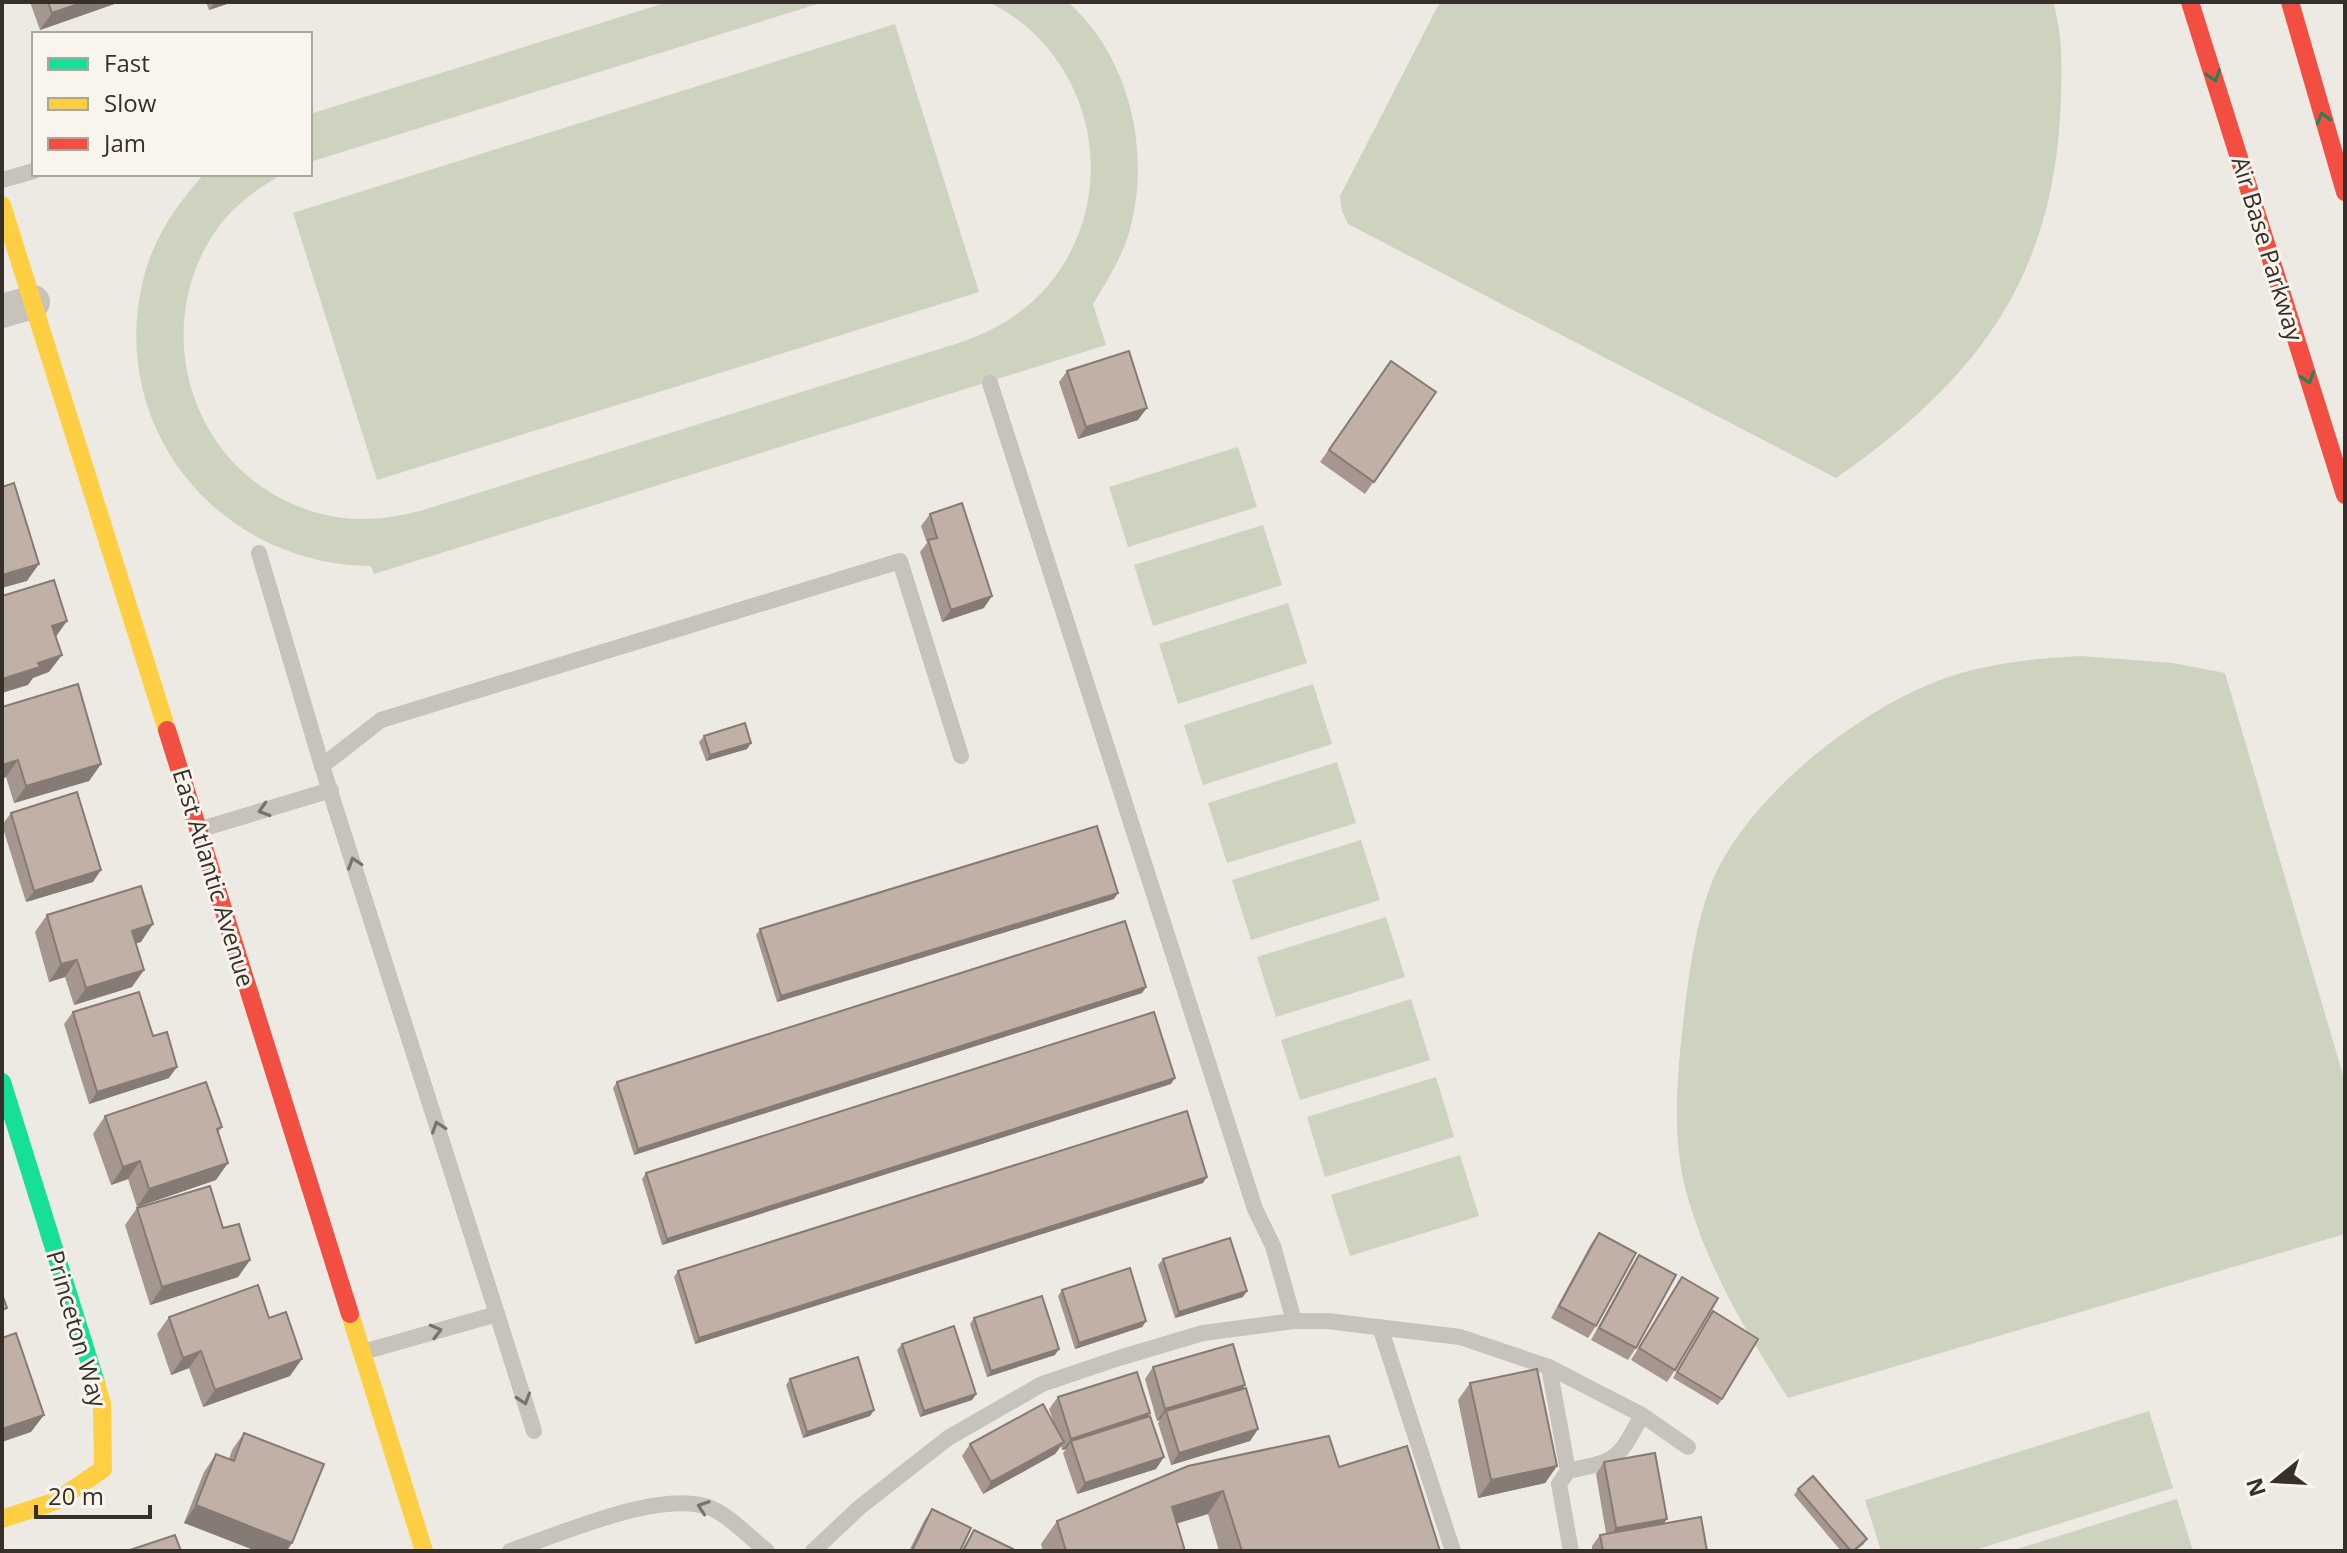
<svg xmlns="http://www.w3.org/2000/svg" width="2347" height="1553" font-family="'Open Sans',sans-serif">
  <style>
    .green { fill: #cdd3be }
    .lines { fill: none; stroke-linecap: round; stroke-linejoin: round }
    .lane { stroke: #c7c2bc; stroke-width: 16 }
    .street { stroke: #c7c2bc; stroke-width: 34 }
    .fast { stroke: #16e098; stroke-width: 18 }
    .slow { stroke: #ffcf43; stroke-width: 18 }
    .jam { stroke: #f24e42; stroke-width: 18 }
    .wall { fill: #a5978f }
    .shaded-wall { fill: #867b74 }
    .building { fill: #c0b0a6; stroke: #867b74; stroke-width: 2 }
    .oneway { stroke: #287f5c }
    .oneway2 { stroke: #78726c }
    .labels { text-anchor: middle; stroke-width: 6; stroke-linejoin: round; paint-order: stroke }
    .street-label { font-size: 24px; fill: #37302a; stroke: #f9f4ec }
  </style>
  <rect width="100%" height="100%" fill="#edeae3"/>
  <g class="green">
    <polygon points="668,2 824,2 310,162 310,114"/>
    <path d="M988,2H1068C1132,59 1153,159 1127,239C1119,262 1106,283 1093,304L1106,345L374,574L371,566C214,565 100,419 147,266C158,231 180,201 204,174H282C257,189 234,205 217,229C157,314 180,435 268,491C296,509 332,520 366,519C384,519 402,515 420,511L965,341C982,334 999,327 1014,316C1094,261 1113,152 1064,71C1047,42 1019,16 988,2Z"/>
    <path d="M1440,2H2053C2064,38 2062,79 2060,117C2050,286 1971,384 1836,478L1348,224L1342,211L1340,196Z"/>
    <polygon points="895,24 979,292 377,480 293,213"/>
    <polygon points="1238,447 1257,507 1128,547 1109,487"/>
    <polygon points="1263,525 1282,585 1153,626 1134,565"/>
    <polygon points="1288,603 1307,663 1178,704 1159,644"/>
    <path d="M2081,656L2173,663L2225,673L2345,1082V1234L1788,1398C1746,1332 1705,1264 1685,1187C1672,1135 1677,1076 1683,1024C1689,975 1694,928 1712,882C1748,794 1870,699 1961,673C2000,662 2040,658 2081,656Z"/>
    <polygon points="1313,684 1332,744 1203,785 1184,725"/>
    <polygon points="1337,762 1356,823 1227,863 1208,803"/>
    <polygon points="1361,840 1380,900 1251,940 1232,880"/>
    <polygon points="1386,917 1405,977 1276,1017 1257,957"/>
    <polygon points="1411,999 1430,1060 1300,1100 1281,1040"/>
    <polygon points="1436,1077 1454,1137 1325,1177 1307,1117"/>
    <polygon points="1460,1155 1479,1216 1350,1256 1331,1195"/>
    <polygon points="2149,1411 2173,1488 1972,1551 1881,1551 1865,1500"/>
    <polygon points="2177,1499 2193,1551 2011,1551"/>
  </g>
  <g class="lines">
    <g class="lane">
      <polyline points="2,180 34,171"/>
      <polyline points="990,383 1255,1209 1273,1246 1294,1321"/>
      <polyline points="259,553 322,766 497,1314 363,1352"/>
      <polyline points="322,766 381,720 900,561 961,756"/>
      <polyline points="198,830 331,790"/>
      <polyline points="497,1314 534,1431"/>
      <polyline points="1380,1327 1453,1551"/>
      <path d="M1549,1367L1568,1471C1619,1460 1617,1461 1642,1415"/>
      <polyline points="1568,1471 1559,1484 1571,1551"/>
      <path d="M510,1551C561,1534 664,1487 713,1509C732,1518 750,1538 767,1551"/>
      <polyline points="813,1551 860,1507 948,1438 1042,1384 1119,1358 1203,1333 1294,1321 1327,1321 1460,1337 1549,1367 1642,1415 1688,1447"/>
    </g>
    <polyline class="street" points="2,311 33,302"/>
    <polyline class="fast" points="2,1082 96,1383"/>
    <g class="slow">
      <polyline points="2,205 167,730"/>
      <polyline points="350,1314 424,1551"/>
      <polyline points="2,1519 56,1501 103,1469 102,1404 96,1383"/>
    </g>
    <g class="jam">
      <polyline points="2190,2 2345,495"/>
      <polyline points="2290,2 2345,192"/>
      <polyline points="167,730 350,1314"/>
    </g>
  </g>
  <g class="wall">
    <polygon points="30,2 120,2 40,30"/>
    <polygon points="206,2 233,2 209,10"/>
    <polygon points="1391,361 1436,392 1365,494 1320,462"/>
    <polygon points="1067,371 1138,420 1078,439 1059,382"/>
    <polygon points="930,514 984,608 942,622 920,552 927,543 921,526"/>
    <polygon points="2,707 101,764 89,781 14,803 6,777 2,779"/>
    <polygon points="704,736 751,743 747,749 706,761 699,742"/>
    <polygon points="11,813 93,882 26,902 2,825"/>
    <polygon points="1114,899 777,1002 756,935 760,929"/>
    <polygon points="47,915 141,942 136,943 132,987 74,1005 65,977 49,982 35,932"/>
    <polygon points="1146,987 1142,993 634,1155 613,1088 617,1082"/>
    <polygon points="73,1012 153,1036 169,1078 89,1104 64,1024"/>
    <polygon points="1171,1084 662,1245 642,1179 646,1173"/>
    <polygon points="105,1116 222,1127 218,1132 216,1180 137,1207 128,1179 111,1185 93,1134"/>
    <polygon points="1203,1183 695,1344 674,1277 678,1271"/>
    <polygon points="137,1208 223,1228 250,1260 238,1277 150,1305 125,1225"/>
    <polygon points="1599,1233 1596,1326 1588,1338 1551,1318 1591,1244"/>
    <polygon points="1639,1255 1636,1348 1628,1360 1591,1340 1631,1267"/>
    <polygon points="1163,1259 1243,1297 1175,1318 1158,1265"/>
    <polygon points="1682,1277 1675,1370 1667,1382 1631,1360"/>
    <polygon points="1062,1290 1146,1321 1142,1327 1075,1349 1058,1296"/>
    <polygon points="169,1317 290,1376 203,1407 189,1368 171,1375 157,1334"/>
    <polygon points="974,1318 1055,1355 987,1377 970,1324"/>
    <polygon points="1709,1318 1722,1399 1718,1405 1673,1378"/>
    <polygon points="902,1344 976,1394 972,1400 920,1417 897,1350"/>
    <polygon points="1153,1367 1245,1385 1243,1388 1258,1429 1250,1441 1171,1465 1158,1423 1160,1420 1157,1421 1145,1379"/>
    <polygon points="790,1379 874,1410 870,1416 803,1438 786,1385"/>
    <polygon points="1470,1383 1557,1466 1545,1483 1478,1498 1458,1400"/>
    <polygon points="1058,1397 1150,1413 1147,1418 1156,1469 1077,1494 1063,1453 1066,1449 1062,1450 1061,1446 1055,1454 983,1494 962,1456 970,1444 1055,1426 1049,1409"/>
    <polygon points="244,1433 287,1551 184,1523 204,1472 216,1454 229,1459 232,1450"/>
    <polygon points="1604,1462 1667,1519 1664,1523 1707,1551 1592,1551 1592,1546 1600,1535 1606,1533 1596,1474"/>
    <polygon points="1339,1467 1440,1551 1219,1551 1208,1514 1177,1523 1185,1551 1043,1551 1041,1544 1057,1521"/>
    <polygon points="1798,1489 1867,1539 1863,1545 1855,1551 1841,1551 1794,1495"/>
    <polygon points="932,1509 960,1551 909,1551 924,1521"/>
    <polygon points="974,1530 1012,1551 961,1551"/>
  </g>
  <g class="shaded-wall">
    <polygon points="84,2 120,2 40,30 52,13"/>
    <polygon points="215,2 233,2 209,10"/>
    <polygon points="1147,408 1138,420 1078,439 1086,427"/>
    <polygon points="39,564 27,581 2,588 2,575"/>
    <polygon points="992,596 984,608 942,622 951,610"/>
    <polygon points="67,621 55,638 52,626"/>
    <polygon points="62,655 49,672 33,678 28,685 2,693 2,679 38,663"/>
    <polygon points="751,743 747,749 706,761 710,755"/>
    <polygon points="18,760 6,777 2,779 2,765"/>
    <polygon points="101,764 89,781 14,803 26,786"/>
    <polygon points="101,870 93,882 26,902 34,891"/>
    <polygon points="1118,893 1114,899 777,1002 781,996"/>
    <polygon points="153,924 141,942 120,948 132,931"/>
    <polygon points="77,960 65,977 49,982 61,964"/>
    <polygon points="144,970 132,987 74,1005 86,988"/>
    <polygon points="1146,987 1142,993 634,1155 638,1149"/>
    <polygon points="177,1067 169,1078 89,1104 97,1092"/>
    <polygon points="1175,1078 1171,1084 662,1245 667,1239"/>
    <polygon points="140,1161 128,1179 111,1185 123,1167"/>
    <polygon points="228,1163 216,1180 137,1207 149,1189"/>
    <polygon points="1207,1177 1203,1183 695,1344 699,1338"/>
    <polygon points="250,1260 238,1277 150,1305 162,1287"/>
    <polygon points="1247,1291 1243,1297 1175,1318 1179,1312"/>
    <polygon points="1146,1321 1142,1327 1075,1349 1079,1343"/>
    <polygon points="1059,1349 1055,1355 987,1377 991,1371"/>
    <polygon points="201,1351 189,1368 171,1375 183,1358"/>
    <polygon points="302,1359 290,1376 203,1407 215,1390"/>
    <polygon points="1245,1385 1237,1397 1166,1411 1160,1420 1157,1421 1165,1409"/>
    <polygon points="976,1394 972,1400 920,1417 924,1411"/>
    <polygon points="874,1410 870,1416 803,1438 807,1432"/>
    <polygon points="1150,1413 1141,1425 1071,1441 1066,1449 1062,1450 1071,1439"/>
    <polygon points="44,1415 31,1432 2,1442 2,1429"/>
    <polygon points="1258,1429 1250,1441 1171,1465 1179,1453"/>
    <polygon points="1064,1442 1055,1454 983,1494 991,1482"/>
    <polygon points="1164,1457 1156,1469 1077,1494 1085,1483"/>
    <polygon points="1557,1466 1545,1483 1478,1498 1491,1480"/>
    <polygon points="1223,1491 1208,1514 1156,1530 1172,1507"/>
    <polygon points="196,1505 292,1543 287,1551 256,1551 184,1523"/>
    <polygon points="1667,1519 1658,1531 1608,1540 1616,1528"/>
  </g>
  <g class="building">
    <polygon points="48,2 84,2 52,13"/>
    <polygon points="1129,351 1147,408 1086,427 1067,371"/>
    <polygon points="1391,361 1436,392 1374,482 1329,450"/>
    <polygon points="14,483 39,564 2,575 2,487"/>
    <polygon points="962,503 992,596 951,610 928,540 937,538 930,514"/>
    <polygon points="54,580 67,621 52,626 62,655 38,663 40,667 2,679 2,596"/>
    <polygon points="78,684 101,764 26,786 18,760 2,765 2,707"/>
    <polygon points="745,723 751,743 710,755 704,736"/>
    <polygon points="77,792 101,870 34,891 11,813"/>
    <polygon points="1097,826 1118,893 781,996 760,929"/>
    <polygon points="141,886 153,924 132,931 144,970 86,988 77,960 61,964 47,915"/>
    <polygon points="1125,921 1146,987 638,1149 617,1082"/>
    <polygon points="139,992 153,1036 167,1032 177,1067 97,1092 73,1012"/>
    <polygon points="1154,1012 1175,1078 667,1239 646,1173"/>
    <polygon points="206,1082 222,1127 217,1129 228,1163 149,1189 140,1161 123,1167 105,1116"/>
    <polygon points="1187,1111 1207,1177 699,1338 678,1271"/>
    <polygon points="210,1186 223,1228 239,1224 250,1260 162,1287 137,1208"/>
    <polygon points="1599,1233 1636,1253 1596,1326 1559,1306"/>
    <polygon points="1230,1238 1247,1291 1179,1312 1163,1259"/>
    <polygon points="1639,1255 1676,1275 1636,1348 1599,1328"/>
    <polygon points="1130,1268 1146,1321 1079,1343 1062,1290"/>
    <polygon points="1682,1277 1718,1298 1675,1370 1639,1348"/>
    <polygon points="258,1285 269,1318 286,1312 302,1359 215,1390 201,1351 183,1358 169,1317"/>
    <polygon points="2,1294 7,1308 2,1310"/>
    <polygon points="1042,1296 1059,1349 991,1371 974,1318"/>
    <polygon points="1713,1311 1758,1339 1722,1399 1677,1372"/>
    <polygon points="954,1326 976,1394 924,1411 902,1344"/>
    <polygon points="16,1333 44,1415 2,1429 2,1338"/>
    <polygon points="1233,1344 1245,1385 1165,1409 1153,1367"/>
    <polygon points="858,1357 874,1410 807,1432 790,1379"/>
    <polygon points="1537,1369 1557,1466 1491,1480 1470,1383"/>
    <polygon points="1137,1372 1150,1413 1071,1439 1058,1397"/>
    <polygon points="1246,1388 1258,1429 1179,1453 1166,1411"/>
    <polygon points="1043,1404 1064,1442 991,1482 970,1444"/>
    <polygon points="1150,1416 1164,1457 1085,1483 1071,1441"/>
    <polygon points="244,1433 324,1464 292,1543 196,1505 216,1454 234,1461"/>
    <polygon points="1329,1436 1339,1467 1407,1446 1440,1551 1242,1551 1223,1491 1172,1507 1185,1551 1066,1551 1057,1521 1188,1466"/>
    <polygon points="1655,1453 1667,1519 1616,1528 1604,1462"/>
    <polygon points="1813,1476 1867,1539 1853,1551 1851,1551 1798,1489"/>
    <polygon points="932,1509 971,1528 960,1551 912,1551"/>
    <polygon points="1701,1517 1707,1551 1603,1551 1600,1535"/>
    <polygon points="974,1530 1013,1549 1012,1551 963,1551"/>
    <polygon points="175,1535 181,1551 127,1551"/>
  </g>
  <defs><path id="oneway-chevron" d="M-2-3.5L2.5 0L-2 3.5" fill="none" stroke-width="1.6" stroke-linecap="round" stroke-linejoin="round" transform="scale(2)"/></defs>
  <g class="oneway">
    <use href="#oneway-chevron" transform="translate(2214 76) rotate(73)"/>
    <use href="#oneway-chevron" transform="translate(2323 118) rotate(-106)"/>
    <use href="#oneway-chevron" transform="translate(2308 378) rotate(72)"/>
  </g>
  <g class="oneway2">
    <use href="#oneway-chevron" transform="translate(264 810) rotate(163)"/>
    <use href="#oneway-chevron" transform="translate(354 863) rotate(-108)"/>
    <use href="#oneway-chevron" transform="translate(438 1127) rotate(-108)"/>
    <use href="#oneway-chevron" transform="translate(436 1331) rotate(-15)"/>
    <use href="#oneway-chevron" transform="translate(524 1399) rotate(72)"/>
    <use href="#oneway-chevron" transform="translate(703 1507) rotate(-161)"/>
  </g>
  <g class="labels">
    <g class="street-label">
      <text transform="translate(2267 249) rotate(73)" y="8">Air Base Parkway</text>
      <text transform="translate(213 878) rotate(73)" y="8">East Atlantic Avenue</text>
      <text transform="translate(76 1329) rotate(74)" y="8">Princeton Way</text>
    </g>
  </g>
  <rect width="2347" height="1553" fill="none" stroke="#37302a" stroke-width="8"/>
  <rect x="32" y="32" width="280" height="144" fill="#f9f4ec" stroke="#aba69e" stroke-width="2"/>
  <rect x="48" y="58" width="40" height="12" fill="#16e098" stroke="#aba69e" stroke-width="2"/>
  <text x="104" y="72" font-size="24" fill="#37302a">Fast</text>
  <rect x="48" y="98" width="40" height="12" fill="#ffcf43" stroke="#aba69e" stroke-width="2"/>
  <text x="104" y="112" font-size="24" fill="#37302a">Slow</text>
  <rect x="48" y="138" width="40" height="12" fill="#f24e42" stroke="#aba69e" stroke-width="2"/>
  <text x="104" y="152" font-size="24" fill="#37302a">Jam</text>
  <g transform="translate(2275 1481) rotate(252)" stroke="#f9f4ec" stroke-width="6" paint-order="stroke">
  <path d="M0-6L14 30L0 20L-14 30Z" fill="#37302a"/>
  <text y="-12" font-size="22" font-weight="bold" text-anchor="middle" fill="#37302a">N</text>
  </g>
  <path d="M36 1505v12h114v-12" fill="none" stroke="#37302a" stroke-width="4"/>
  <text x="48" y="1505" font-size="24" fill="#37302a" stroke="#f9f4ec" stroke-width="6" paint-order="stroke">20 m</text>
</svg>
